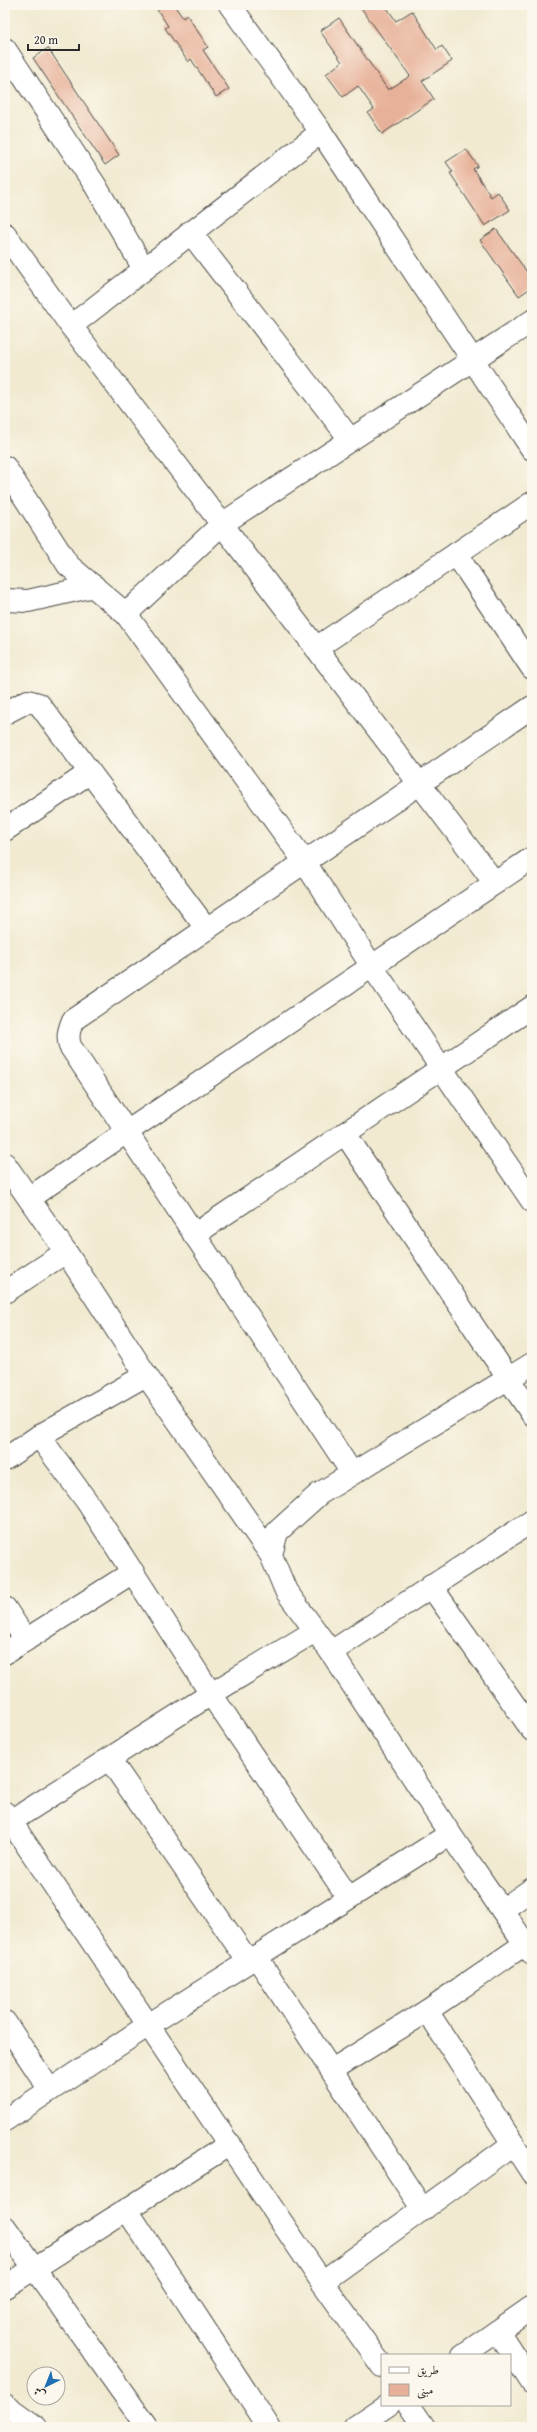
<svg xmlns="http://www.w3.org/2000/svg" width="537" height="2432" font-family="'Gentium Book Plus',Amiri,serif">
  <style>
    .building { fill: #e7b098 }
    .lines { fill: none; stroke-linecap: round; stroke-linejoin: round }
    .minor-casing { stroke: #494844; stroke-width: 24 }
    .minor { stroke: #fff; stroke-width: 22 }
  </style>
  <rect width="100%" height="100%" fill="#fbf7ec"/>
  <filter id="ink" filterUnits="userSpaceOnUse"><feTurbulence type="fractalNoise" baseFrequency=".025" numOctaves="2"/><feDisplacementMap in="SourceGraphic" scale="8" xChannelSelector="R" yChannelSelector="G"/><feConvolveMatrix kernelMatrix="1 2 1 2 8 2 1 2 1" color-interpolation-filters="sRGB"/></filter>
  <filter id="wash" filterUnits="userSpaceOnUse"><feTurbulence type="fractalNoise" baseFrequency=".012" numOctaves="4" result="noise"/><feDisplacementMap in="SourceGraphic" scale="16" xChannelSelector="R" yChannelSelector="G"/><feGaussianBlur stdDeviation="0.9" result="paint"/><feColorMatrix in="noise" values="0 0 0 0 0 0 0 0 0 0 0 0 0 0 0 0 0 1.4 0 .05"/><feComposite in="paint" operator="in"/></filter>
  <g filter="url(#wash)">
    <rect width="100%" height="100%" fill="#f1ead1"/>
    <g id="blocks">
      <g class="building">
        <polygon points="154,5 174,5 183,18 187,15 208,47 203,50 229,89 216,97 191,59 188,62 165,28 168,26"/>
        <polygon points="359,5 385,5 396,21 412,11 437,50 442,46 452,61 422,81 434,99 382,134 368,113 374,109 358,86 343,97 326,74 342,62 320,31 339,18 388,90 410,76"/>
        <polygon points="48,48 119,155 105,165 33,58"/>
        <polygon points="466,149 478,166 473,169 491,197 498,192 510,210 485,226 450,173 453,172 446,162"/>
        <polygon points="496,229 532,279 532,287 519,296 480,240"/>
      </g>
    </g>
  </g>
  <g filter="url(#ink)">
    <use href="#blocks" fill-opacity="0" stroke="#494844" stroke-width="1"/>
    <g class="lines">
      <defs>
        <g id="minor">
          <polyline points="230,5 321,132 532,449"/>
          <polyline points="5,49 95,185 144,269"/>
          <polyline points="190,232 350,439"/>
          <polyline points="5,234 71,326 495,883"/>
          <polyline points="71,326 321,132"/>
          <polyline points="5,467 68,565 126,614 304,861 371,965 532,1201"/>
          <polyline points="456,554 532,668"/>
          <polyline points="5,600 28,601 94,586"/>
          <polyline points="126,614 222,524 532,321"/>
          <polyline points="316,648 532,503"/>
          <polyline points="5,713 28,701 39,704 206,928"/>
          <polyline points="5,830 89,773"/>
          <polyline points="346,1135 532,1414"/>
          <polyline points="5,1164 66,1252 146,1375 271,1555"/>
          <polyline points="29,1198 532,858"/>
          <polyline points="194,1235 532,1007"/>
          <polyline points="5,1292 66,1252"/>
          <polyline points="532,1364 319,1494 277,1532 271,1555 286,1591 331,1652 450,1834 532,1954"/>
          <polyline points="39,1436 88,1503 211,1694 348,1897"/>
          <polyline points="5,1459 39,1436 146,1375"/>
          <path d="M352,1473L70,1046C67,1036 69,1030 73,1020L532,707"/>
          <polyline points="431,1586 532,1730"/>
          <polyline points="5,1608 26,1640"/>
          <polyline points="331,1652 532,1521"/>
          <polyline points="5,1653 133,1572"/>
          <polyline points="110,1760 248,1961"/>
          <polyline points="5,1813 322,2282 382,2366"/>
          <polyline points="5,1825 211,1694 315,1631"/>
          <polyline points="502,1910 532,1889"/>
          <polyline points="256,1956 423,2210"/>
          <polyline points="427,2011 532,2173"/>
          <polyline points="5,2022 50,2090"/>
          <polyline points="332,2070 427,2011 525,1944"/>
          <polyline points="5,2120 150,2024 450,1834"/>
          <polyline points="127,2210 269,2427"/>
          <polyline points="5,2227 147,2427"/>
          <polyline points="322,2282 513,2144"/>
          <polyline points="5,2287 230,2144"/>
          <polyline points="498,2331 532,2383"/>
          <polyline points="463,2355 532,2307"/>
          <polyline points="5,2405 36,2427"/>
          <polyline points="409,2405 424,2427"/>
          <polyline points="355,2427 388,2405"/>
        </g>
      </defs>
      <use href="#minor" class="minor-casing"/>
      <use href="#minor" class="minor"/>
    </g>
  </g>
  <rect width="537" height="2432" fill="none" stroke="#fbf7ec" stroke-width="20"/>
  <rect x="381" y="2354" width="130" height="52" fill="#fbf7ec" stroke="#a8a59f"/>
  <rect x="389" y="2367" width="20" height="6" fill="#ffffff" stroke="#a8a59f"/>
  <text x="417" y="2374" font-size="12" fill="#2b2b2b">طريق</text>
  <rect x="389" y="2384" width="20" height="12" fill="#e7b098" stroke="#a8a59f"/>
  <text x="417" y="2394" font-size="12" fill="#2b2b2b">مبنى</text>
  <g transform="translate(46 2386) rotate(223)"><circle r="19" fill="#fbf7ec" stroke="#a8a59f"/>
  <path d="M0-3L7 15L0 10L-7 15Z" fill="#1f6fb2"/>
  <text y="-6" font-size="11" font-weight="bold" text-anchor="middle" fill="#2b2b2b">ش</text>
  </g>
  <path d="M28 44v6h51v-6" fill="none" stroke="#2b2b2b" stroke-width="2"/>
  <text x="34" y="44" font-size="12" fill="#2b2b2b" stroke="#fbf7ec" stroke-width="3" paint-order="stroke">20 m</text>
</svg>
